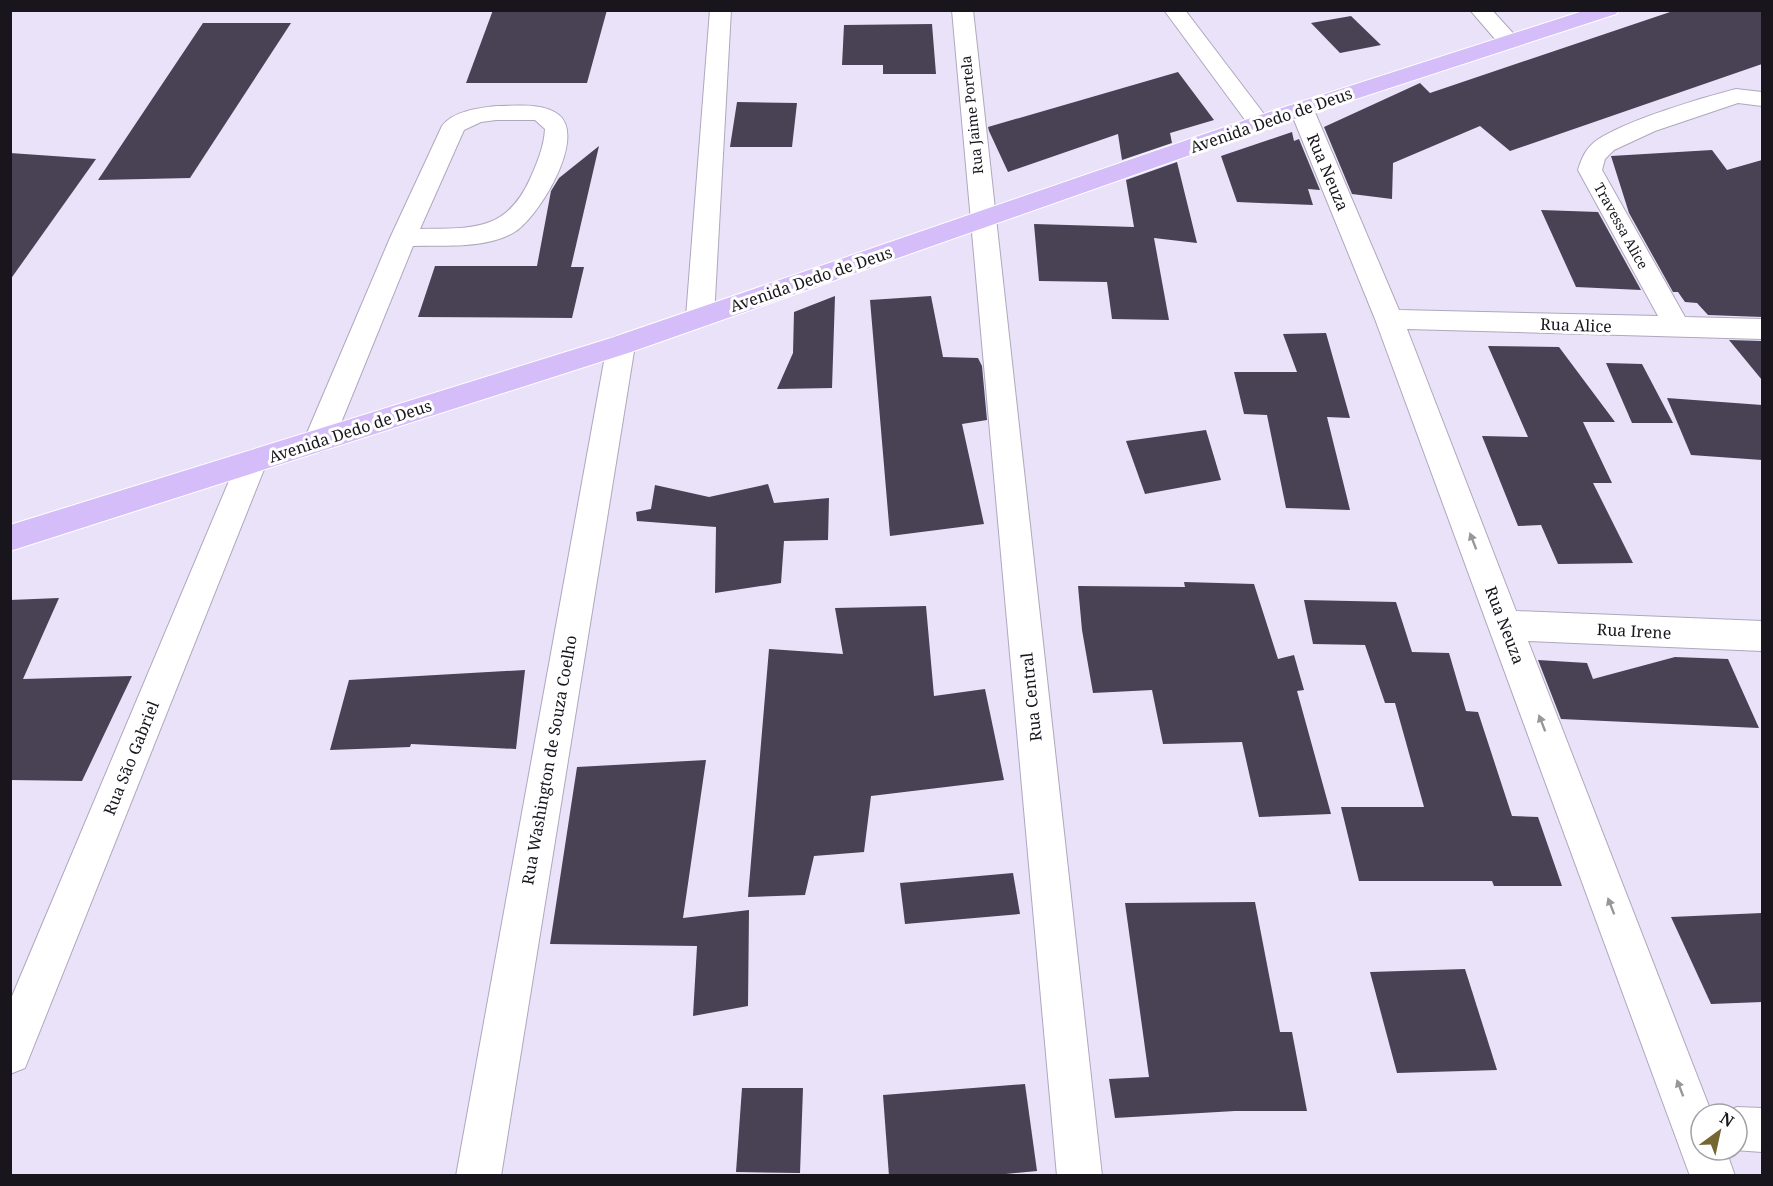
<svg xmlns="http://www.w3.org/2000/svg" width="1773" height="1186" font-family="'Noto Serif',serif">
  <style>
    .building { fill: #484254 }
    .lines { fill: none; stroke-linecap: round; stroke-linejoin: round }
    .minor-casing { stroke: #afa7bd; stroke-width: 2 }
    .major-casing { stroke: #fff; stroke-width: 2 }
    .minor { fill: #fff; fill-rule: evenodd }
    .major { fill: #d4bdf8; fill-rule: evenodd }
    .oneway { fill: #979699 }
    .labels { text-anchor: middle; stroke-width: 6; stroke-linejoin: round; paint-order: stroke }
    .far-street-label { font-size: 14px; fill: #18151d; stroke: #fff }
    .street-label { font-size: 16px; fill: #18151d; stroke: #fff }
  </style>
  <rect width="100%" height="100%" fill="#eae2f9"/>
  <g class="building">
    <polygon points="493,10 607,10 587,83 466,83"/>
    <polygon points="1676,10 1762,10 1762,64 1510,151 1480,126 1393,163 1392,199 1352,194 1324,127 1420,83 1430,93"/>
    <polygon points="1351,16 1381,45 1340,53 1311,23"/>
    <polygon points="203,23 291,23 190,178 98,180"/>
    <polygon points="932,24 936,74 883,74 883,65 842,65 844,25"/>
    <polygon points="1178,72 1214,120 1170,133 1172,143 1122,160 1118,134 1008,172 989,131 988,127"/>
    <polygon points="737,102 797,103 792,147 730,147"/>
    <polygon points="1292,132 1294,141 1299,139 1320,190 1308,189 1313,205 1237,202 1221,156"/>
    <polygon points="599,146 571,267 584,267 572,318 418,317 435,266 537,266 551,191 559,178"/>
    <polygon points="1712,150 1727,170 1762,160 1762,317 1708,315 1697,303 1685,302 1678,292 1673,292 1629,213 1611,156"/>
    <polygon points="10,153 96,159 10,280"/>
    <polygon points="1177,162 1197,243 1154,238 1169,320 1112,319 1107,282 1039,281 1034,224 1134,227 1126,180"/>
    <polygon points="1541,210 1598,212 1641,290 1576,287"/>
    <polygon points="835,296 832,388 777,389 793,353 794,312"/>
    <polygon points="931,296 943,357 978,358 982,366 987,420 962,424 984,524 890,536 870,300"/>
    <polygon points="1326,333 1350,418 1327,417 1350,510 1286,508 1267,415 1244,414 1234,372 1297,372 1283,334"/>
    <polygon points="1729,340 1762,341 1762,380"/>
    <polygon points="1488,346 1559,347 1615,422 1583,422 1612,483 1593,483 1633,563 1558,564 1541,525 1518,526 1482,436 1528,437"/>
    <polygon points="1606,363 1642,364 1673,423 1632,423"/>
    <polygon points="1667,398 1762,405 1762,460 1691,455"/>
    <polygon points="1206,430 1221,480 1145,494 1126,441"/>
    <polygon points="768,484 774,503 829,498 828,540 784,541 781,583 715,593 716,527 637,521 636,512 651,509 655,485 709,497"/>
    <polygon points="1184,582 1254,584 1278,659 1294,655 1304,690 1297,691 1331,814 1259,817 1242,742 1163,744 1152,690 1093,693 1082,630 1078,586 1185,587"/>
    <polygon points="59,598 23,679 132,676 82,781 10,780 10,600"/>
    <polygon points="1304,600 1396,602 1412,652 1449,653 1466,711 1478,712 1512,816 1538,817 1562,886 1494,886 1492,881 1359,881 1341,807 1424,807 1395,703 1385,703 1365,645 1313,644"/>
    <polygon points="926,606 934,696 985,689 1004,780 871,796 864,852 814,856 805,895 748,897 769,649 843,654 835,608"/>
    <polygon points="1675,657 1728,659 1759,728 1561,719 1538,660 1587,663 1593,679"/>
    <polygon points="525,670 516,749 411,744 410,747 330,750 349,680"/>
    <polygon points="706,760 683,918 749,910 748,1006 693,1016 697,946 550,944 577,767"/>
    <polygon points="1013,873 1020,914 905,924 900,883"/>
    <polygon points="1255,902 1280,1032 1292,1032 1307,1111 1235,1111 1115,1118 1109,1079 1149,1077 1125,903"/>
    <polygon points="1762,913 1762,1002 1711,1004 1671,917"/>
    <polygon points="1465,969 1497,1070 1397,1073 1370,972"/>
    <polygon points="1025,1084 1037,1171 986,1176 889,1176 883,1095"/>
    <polygon points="742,1088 803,1088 800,1173 736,1172"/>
  </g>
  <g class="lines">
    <defs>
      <g id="minor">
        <polygon points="710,10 731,10 714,317 710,324 700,327 690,324 686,317"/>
        <polygon points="952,10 973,10 1102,1176 1057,1176"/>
        <polygon points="1164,10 1185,10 1267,118 1271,123 1267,128 1251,128"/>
        <polygon points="1470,10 1492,10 1520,41 1517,46 1501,46"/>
        <path d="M1736,89L1762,92V106L1738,103L1655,131L1614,150L1605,159L1602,170L1685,317L1762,319V339L1407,329L1516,611L1762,621V651L1528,641L1712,1114H1701V1150H1726L1735,1176H1690L1375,319L1290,110L1294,105H1310L1314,110L1399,310L1658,316L1578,170C1582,157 1586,148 1597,140C1627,120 1701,98 1736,89Z"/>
        <path d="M496,106C515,106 543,102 559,115C587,138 538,219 513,233C484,249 445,245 413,246L334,440L330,448L319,452L308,448L304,440L390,238L442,126C453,111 479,108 496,106ZM496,120H535L545,129C544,147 537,163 530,179C506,232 472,228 420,229L464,130L481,122Z"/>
        <polygon points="621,335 631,338 635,345 501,1176 456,1176 607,345 611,338"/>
        <polygon points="252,450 263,454 267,462 25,1068 10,1074 10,1001 237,462 241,454"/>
        <polygon points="1737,1107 1762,1108 1762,1152 1735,1150 1737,1150 1737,1114 1721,1114"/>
      </g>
      <polygon id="major" points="1586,10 1619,10 1616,14 1267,128 631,352 10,551 10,525 611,338 1251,118"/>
    </defs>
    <use href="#minor" class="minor-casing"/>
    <use href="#major" class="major-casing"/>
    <use href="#minor" class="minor"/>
    <use href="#major" class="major"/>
  </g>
  <defs><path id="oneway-solid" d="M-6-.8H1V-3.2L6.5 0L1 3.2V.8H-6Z" transform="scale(1.5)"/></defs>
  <g class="oneway">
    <use href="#oneway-solid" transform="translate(1473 541) rotate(-111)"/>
    <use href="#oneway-solid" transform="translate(1542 723) rotate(-111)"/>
    <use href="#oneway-solid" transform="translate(1611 906) rotate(-111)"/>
    <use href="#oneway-solid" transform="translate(1680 1088) rotate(-111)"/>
  </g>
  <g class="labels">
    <g class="far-street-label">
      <text transform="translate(972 115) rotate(-96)" y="5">Rua Jaime Portela</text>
      <text transform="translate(1621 226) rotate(61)" y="5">Travessa Alice</text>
    </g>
    <g class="street-label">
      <text transform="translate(1271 120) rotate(-19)" y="6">Avenida Dedo de Deus</text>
      <text transform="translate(1328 172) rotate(67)" y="6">Rua Neuza</text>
      <text transform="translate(811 279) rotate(-19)" y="6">Avenida Dedo de Deus</text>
      <text transform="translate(1576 325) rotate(2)" y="6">Rua Alice</text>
      <text transform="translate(350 431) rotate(-18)" y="6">Avenida Dedo de Deus</text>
      <text transform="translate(1505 625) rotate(69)" y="6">Rua Neuza</text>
      <text transform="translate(1634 631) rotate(3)" y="6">Rua Irene</text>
      <text transform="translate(1031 697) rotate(-96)" y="6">Rua Central</text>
      <text transform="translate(131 758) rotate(-68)" y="6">Rua São Gabriel</text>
      <text transform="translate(549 760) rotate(-80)" y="6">Rua Washington de Souza Coelho</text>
    </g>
  </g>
  <rect width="1773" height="1186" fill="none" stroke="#18151d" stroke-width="24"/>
  <g transform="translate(1719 1132) rotate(33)"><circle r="28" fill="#ffffff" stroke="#a3a1a5" stroke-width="1.5"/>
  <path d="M0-4.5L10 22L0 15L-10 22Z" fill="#766634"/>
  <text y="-9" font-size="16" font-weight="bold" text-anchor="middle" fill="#18151d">N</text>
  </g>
</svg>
